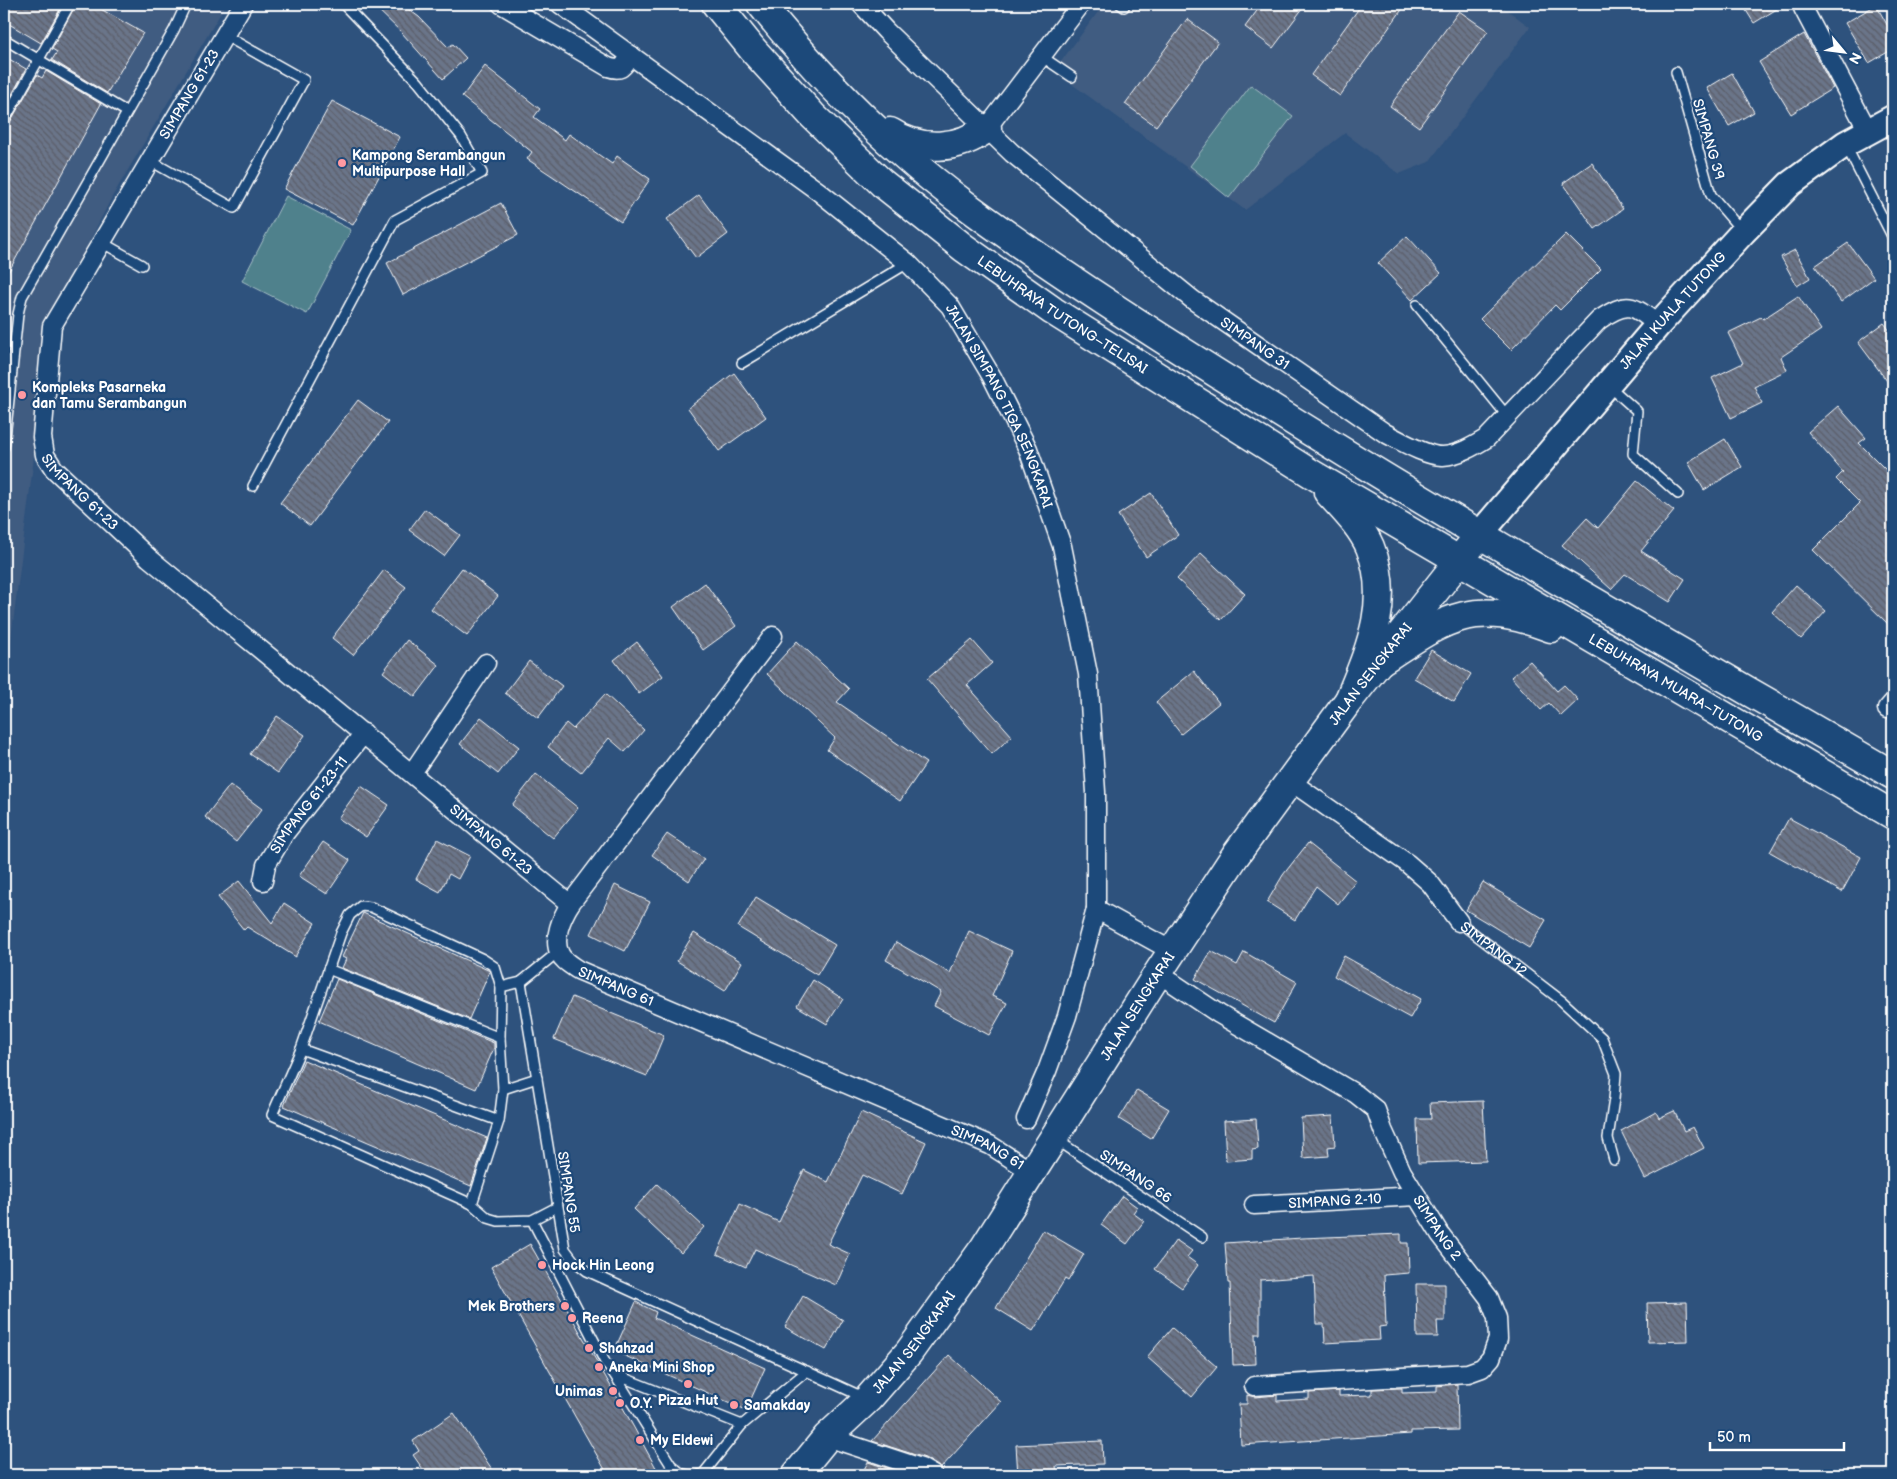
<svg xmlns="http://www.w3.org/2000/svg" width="1897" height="1479" font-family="'Balsamiq Sans',sans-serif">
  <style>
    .built { fill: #405c81 }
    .green { fill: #4f818c; stroke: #a7c0c6 }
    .building { fill: url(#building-back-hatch); stroke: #fff }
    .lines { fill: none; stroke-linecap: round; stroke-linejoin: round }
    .lane-casing { stroke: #fff; stroke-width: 12 }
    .street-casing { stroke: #fff; stroke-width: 21 }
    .secondary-casing { stroke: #fff; stroke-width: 29 }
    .primary-casing { stroke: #fff; stroke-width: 31 }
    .highway-casing { stroke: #fff; stroke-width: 31 }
    .lane { stroke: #1f4a7a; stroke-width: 9 }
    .street { stroke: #1f4a7a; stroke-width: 18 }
    .secondary { stroke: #1f4a7a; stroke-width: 25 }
    .primary { stroke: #1f4a7a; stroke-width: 28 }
    .highway { stroke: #1f4a7a; stroke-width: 28 }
    .poi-dot { fill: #ff9aa2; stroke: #1f4a7a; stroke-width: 2 }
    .labels { text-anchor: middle; stroke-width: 4.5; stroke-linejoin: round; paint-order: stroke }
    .street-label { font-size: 14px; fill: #fff; stroke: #1f4a7a }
    .poi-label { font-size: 14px; font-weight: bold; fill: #fff; stroke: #1f4a7a; text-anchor: start }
  </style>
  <defs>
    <pattern id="building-back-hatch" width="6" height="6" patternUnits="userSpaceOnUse" patternTransform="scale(1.25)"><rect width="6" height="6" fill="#6a7489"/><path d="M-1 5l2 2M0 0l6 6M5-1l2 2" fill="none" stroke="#5a5e67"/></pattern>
  </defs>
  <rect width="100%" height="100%" fill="#2e527d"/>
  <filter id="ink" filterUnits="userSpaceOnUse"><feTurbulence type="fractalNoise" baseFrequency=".02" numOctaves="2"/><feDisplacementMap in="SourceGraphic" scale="10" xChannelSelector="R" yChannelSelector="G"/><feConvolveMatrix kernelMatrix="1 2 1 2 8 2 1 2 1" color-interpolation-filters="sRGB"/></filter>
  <g filter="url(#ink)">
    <g class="built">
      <polygon points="4,4 226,4 112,197 47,324 33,465 4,694"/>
      <polygon points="1104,4 1499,4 1530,27 1429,162 1399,174 1345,133 1245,210 1054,71"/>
    </g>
    <g class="green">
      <polygon points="1251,85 1293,116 1229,198 1190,166"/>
      <polygon points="286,196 351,230 307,314 242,281"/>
    </g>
    <g class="building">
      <polygon points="4,4 63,4 41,43 4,21"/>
      <polygon points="76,4 92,4 143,33 107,93 52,60 57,52 52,49"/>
      <polygon points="372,4 401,4 419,17 448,47 453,44 466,58 443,79 402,33"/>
      <polygon points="1262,4 1306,4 1273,48 1245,27"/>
      <polygon points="1362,4 1406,4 1340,96 1311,75"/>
      <polygon points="1742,4 1785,4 1754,23"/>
      <polygon points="1876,5 1893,35 1893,49 1869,63 1845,23"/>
      <polygon points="1459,11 1488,31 1419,127 1390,106"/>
      <polygon points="1187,19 1218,42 1156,126 1125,104"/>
      <polygon points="1804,34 1833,88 1791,114 1759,62"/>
      <polygon points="4,56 26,69 4,109"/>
      <polygon points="485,66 540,109 534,117 565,140 569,134 612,164 617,156 650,179 621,222 527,159 532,152 462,97"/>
      <polygon points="46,71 101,104 4,280 4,127 9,124 37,75 42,78"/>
      <polygon points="1732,73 1754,112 1729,126 1707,88"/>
      <polygon points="332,101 400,137 353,225 284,189"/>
      <polygon points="1592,163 1623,209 1595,229 1563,183"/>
      <polygon points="699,195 728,234 696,258 667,219"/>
      <polygon points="501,203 518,235 403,295 387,263"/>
      <polygon points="1566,234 1601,269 1560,310 1555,305 1511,350 1480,319"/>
      <polygon points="1407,236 1441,273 1412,300 1378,263"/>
      <polygon points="1848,243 1874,278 1841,302 1815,266"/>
      <polygon points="1795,250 1810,278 1797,286 1781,257"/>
      <polygon points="1798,296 1821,330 1781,357 1787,370 1754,386 1762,403 1731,418 1712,378 1743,363 1728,333 1761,317 1763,319"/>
      <polygon points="1884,323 1893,335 1893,389 1858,342"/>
      <polygon points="734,373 766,417 719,451 688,408"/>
      <polygon points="358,400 388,422 310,526 280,503"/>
      <polygon points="1838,406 1866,438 1859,443 1893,477 1893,629 1813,550 1860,503 1836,479 1843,472 1808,432"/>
      <polygon points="1725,439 1742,467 1704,490 1688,462"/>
      <polygon points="1637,481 1674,511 1641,551 1685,579 1670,602 1625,574 1611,589 1562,545 1587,518 1598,528"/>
      <polygon points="1151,493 1178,535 1146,557 1118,515"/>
      <polygon points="425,509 460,535 444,556 409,530"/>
      <polygon points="1201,553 1245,594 1221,620 1177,579"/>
      <polygon points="462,568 498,596 467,636 431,609"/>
      <polygon points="384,570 406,587 353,655 332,638"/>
      <polygon points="705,583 736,626 703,650 673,607"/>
      <polygon points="1796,585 1826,611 1801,639 1772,612"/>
      <polygon points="407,640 439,665 415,697 383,672"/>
      <polygon points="972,640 992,663 967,685 1012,736 992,754 927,679"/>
      <polygon points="797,641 849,689 837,702 926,763 900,801 827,750 835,738 767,674"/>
      <polygon points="637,642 663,676 639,694 614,660"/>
      <polygon points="1431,650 1471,674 1454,702 1414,678"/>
      <polygon points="529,661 562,686 538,718 505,693"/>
      <polygon points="1530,661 1557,691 1564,685 1578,700 1561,716 1549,703 1541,710 1511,677"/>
      <polygon points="1194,671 1219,703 1181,734 1156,702"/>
      <polygon points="605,694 644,730 625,752 609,738 581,773 548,747 566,723 573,729"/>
      <polygon points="277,716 305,735 278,773 250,754"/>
      <polygon points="481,717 519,747 498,774 460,744"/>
      <polygon points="536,774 578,808 553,838 512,805"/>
      <polygon points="230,785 262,809 236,842 205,817"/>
      <polygon points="361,786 389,805 366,837 338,818"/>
      <polygon points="1789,818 1861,857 1842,892 1770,852"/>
      <polygon points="667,834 704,859 689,881 652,855"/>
      <polygon points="437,839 470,856 458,879 449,874 440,892 416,879"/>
      <polygon points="323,842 350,860 327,894 299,876"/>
      <polygon points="1308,843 1356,881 1338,904 1316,886 1295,920 1267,902 1283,875"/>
      <polygon points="239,881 272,923 284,903 315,923 296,955 296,957 247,927 244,930 218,897"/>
      <polygon points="1483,882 1546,920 1529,948 1466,910"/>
      <polygon points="615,885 650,902 625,951 591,934"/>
      <polygon points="756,897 835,945 817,975 738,927"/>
      <polygon points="363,913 490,971 469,1019 342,968 346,959 342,957"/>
      <polygon points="969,931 1012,951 992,996 1007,1003 989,1035 934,1006 941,992 886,960 896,942 950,973"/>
      <polygon points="694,933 742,962 725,991 677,961"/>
      <polygon points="1211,951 1237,965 1244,952 1297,982 1274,1023 1195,979"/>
      <polygon points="1344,956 1421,999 1410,1018 1334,976"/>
      <polygon points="337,979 494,1043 494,1048 476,1089 319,1021"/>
      <polygon points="813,980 843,999 827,1024 797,1006"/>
      <polygon points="572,997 664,1035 647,1076 554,1039"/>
      <polygon points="304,1060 487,1138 471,1186 284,1106"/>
      <polygon points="1137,1090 1169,1109 1151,1139 1119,1119"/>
      <polygon points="1483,1101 1486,1161 1418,1163 1417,1119 1431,1119 1430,1103"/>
      <polygon points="1674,1111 1684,1131 1693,1127 1704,1148 1645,1179 1621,1131 1656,1112 1659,1118"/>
      <polygon points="861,1112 926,1142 902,1194 862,1175 828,1244 850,1254 836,1285 755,1249 746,1267 717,1254 740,1204 779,1222 804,1170 828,1182"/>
      <polygon points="1333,1116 1335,1146 1328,1147 1329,1156 1303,1158 1301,1118"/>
      <polygon points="1256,1119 1258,1149 1252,1150 1252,1159 1226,1161 1224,1121"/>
      <polygon points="657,1184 704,1227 681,1253 634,1209"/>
      <polygon points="1122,1196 1137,1207 1133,1213 1144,1221 1127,1244 1101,1225"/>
      <polygon points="1043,1230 1084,1254 1068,1281 1065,1279 1033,1331 996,1308"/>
      <polygon points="1401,1234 1401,1243 1408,1243 1409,1273 1384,1275 1386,1326 1379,1327 1380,1340 1325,1343 1324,1324 1316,1324 1314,1276 1260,1280 1260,1334 1255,1334 1256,1364 1233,1365 1230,1283 1228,1283 1225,1243 1302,1238"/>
      <polygon points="1176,1240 1192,1251 1187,1257 1198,1265 1182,1288 1155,1269"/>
      <polygon points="530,1244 622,1406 660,1475 608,1475 491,1267"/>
      <polygon points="1416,1284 1445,1284 1445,1321 1437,1321 1438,1337 1417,1337"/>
      <polygon points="803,1296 843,1320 826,1350 785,1327"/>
      <polygon points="636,1302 656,1312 654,1318 765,1368 746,1410 614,1351"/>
      <polygon points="1687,1302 1688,1341 1648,1342 1647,1303"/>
      <polygon points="1172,1328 1217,1367 1192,1397 1147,1357"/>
      <polygon points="949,1355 1001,1402 941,1468 925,1458 872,1441"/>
      <polygon points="1457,1384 1458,1430 1411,1431 1411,1434 1241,1445 1239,1404 1247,1404 1247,1395 1255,1397 1277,1395 1277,1401 1309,1399 1309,1393 1339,1391 1339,1396 1372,1395 1372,1389 1402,1388 1402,1393 1437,1392 1437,1386"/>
      <polygon points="454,1413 496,1475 427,1475 413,1455 419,1451 413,1441"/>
      <polygon points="1102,1441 1103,1464 1056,1466 1057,1475 1018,1475 1016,1445"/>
      <polygon points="868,1462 909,1475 861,1475"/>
    </g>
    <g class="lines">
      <defs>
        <g id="lane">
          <polyline points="1120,4 1124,7"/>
          <polyline points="4,39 127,112"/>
          <polyline points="1041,56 1072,77"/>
          <polyline points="1676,72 1711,195 1742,231"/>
          <polyline points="4,121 70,4"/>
          <polyline points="1846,146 1893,238"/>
          <polyline points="149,160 234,208 304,80 224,35"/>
          <polyline points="101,242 142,265"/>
          <polyline points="1417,305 1508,417"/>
          <polyline points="742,363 908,263"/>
          <polyline points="1609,386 1637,411 1633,454 1678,494"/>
          <polyline points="4,447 18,314 22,297 174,30 186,4"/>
          <polyline points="253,486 395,220 482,173 461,136 418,82 343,4"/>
          <path id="s1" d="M1459,922L1562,1001L1602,1038L1616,1074L1614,1099L1608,1138L1614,1160"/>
          <polyline points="328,969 500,1038"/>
          <polyline points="521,982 565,1249 574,1261 587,1271 863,1397"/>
          <polyline points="301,1049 341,933 350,915 361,906 371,907 483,959 495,967 501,987"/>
          <polyline points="503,1089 537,1078"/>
          <polyline points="499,1121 301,1049 272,1115 472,1204 488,1218 498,1221 532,1220 557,1207"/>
          <polyline points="1057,1140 1202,1237"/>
          <polyline points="472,1204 499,1121 503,1089 500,1038 501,987 521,982 558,952"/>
          <polyline points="532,1220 605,1362 614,1374 742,1425 807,1371"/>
          <polyline points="614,1374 671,1465 682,1474 687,1475"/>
          <polyline points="699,1475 703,1474 742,1425"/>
        </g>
        <g id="street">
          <path id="s2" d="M243,4L52,326L42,437L45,455L54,469L149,558L570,904"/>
          <path d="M501,4L608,67C623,72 623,66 631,55"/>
          <path id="s3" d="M560,4L818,191L908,263L950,306L992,377L1028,449L1062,546L1088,674L1096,792V909L1172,951"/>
          <path id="s4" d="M861,4L886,31L1012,153L1193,300L1385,433C1399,440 1427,457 1443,456C1459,455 1474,446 1487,438L1599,320C1628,300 1633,305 1658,325"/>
          <polyline points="1803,8 1868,131"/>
          <polyline points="987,128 1081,4"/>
          <path id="s5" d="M773,636L570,904C562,917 552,939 560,954C563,961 571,965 578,970L990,1145L1032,1172"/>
          <polyline points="1887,709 1893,702"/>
          <polyline points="412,773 486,663"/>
          <polyline points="1290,781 1407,863 1430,883 1459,922"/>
          <path id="s6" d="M263,881L266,865L285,833L364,733"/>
          <path id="s7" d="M1158,973L1219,1014L1356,1094L1376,1110L1383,1130L1402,1172L1440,1234L1489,1298L1497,1318L1498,1339L1491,1358L1482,1368L1468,1373L1254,1386"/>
          <polyline points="1026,1119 1047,1071 1067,1016 1096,909"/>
          <path id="s8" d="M1254,1205L1417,1196"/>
          <polyline points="827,1437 921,1468 933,1475"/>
        </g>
        <g id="secondary">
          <path id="s9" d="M1480,534L1658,325L1743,232L1790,184L1845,144L1893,118"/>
        </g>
        <g id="primary">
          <path id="s10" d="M796,1475L827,1437L868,1399L909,1352L984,1248L1158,973L1235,856L1349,700L1480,534"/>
        </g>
        <g id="highway">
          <path id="s11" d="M716,4L754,51L812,115L882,183L964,248L1053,311L1312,474L1893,815"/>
          <path d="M761,4C804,58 852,109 904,155C943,190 987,221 1030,251C1102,301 1176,348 1250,394C1461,527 1678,650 1893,775"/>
          <path d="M890,132C920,152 959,150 987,128"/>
          <path d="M1328,492C1343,509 1361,526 1370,547C1392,601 1369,651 1349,700"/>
          <path d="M1379,662C1445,619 1471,597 1551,628"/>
        </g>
      </defs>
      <use href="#lane" class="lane-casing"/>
      <use href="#street" class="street-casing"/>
      <use href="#secondary" class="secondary-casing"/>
      <use href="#primary" class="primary-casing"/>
      <use href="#highway" class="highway-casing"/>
      <use href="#lane" class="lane"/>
      <use href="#street" class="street"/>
      <use href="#secondary" class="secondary"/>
      <use href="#primary" class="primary"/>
      <use href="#highway" class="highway"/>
    </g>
  </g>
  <g class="poi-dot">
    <circle cx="342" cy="163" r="5"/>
    <circle cx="22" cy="395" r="5"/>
    <circle cx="542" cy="1265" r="5"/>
    <circle cx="565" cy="1306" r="5"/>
    <circle cx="572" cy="1318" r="5"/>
    <circle cx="589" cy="1348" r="5"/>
    <circle cx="599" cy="1367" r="5"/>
    <circle cx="688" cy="1384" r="5"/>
    <circle cx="613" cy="1391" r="5"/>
    <circle cx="620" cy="1403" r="5"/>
    <circle cx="734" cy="1405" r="5"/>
    <circle cx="640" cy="1440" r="5"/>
  </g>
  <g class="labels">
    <g class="street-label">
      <text transform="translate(189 94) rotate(-59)" y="5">SIMPANG 61-23</text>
      <text transform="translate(1709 139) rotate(74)" y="5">SIMPANG 39</text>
      <text dy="5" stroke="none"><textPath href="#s9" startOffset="295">JALAN KUALA TUTONG</textPath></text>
      <text dy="5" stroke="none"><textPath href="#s11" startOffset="468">LEBUHRAYA TUTONG–TELISAI</textPath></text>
      <text dy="5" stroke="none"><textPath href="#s4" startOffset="521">SIMPANG 31</textPath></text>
      <text dy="5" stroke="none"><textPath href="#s3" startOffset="606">JALAN SIMPANG TIGA SENGKARAI</textPath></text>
      <text dy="5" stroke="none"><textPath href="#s2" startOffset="555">SIMPANG 61-23</textPath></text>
      <text dy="5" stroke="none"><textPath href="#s10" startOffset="988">JALAN SENGKARAI</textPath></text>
      <text dy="5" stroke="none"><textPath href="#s11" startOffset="1186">LEBUHRAYA MUARA–TUTONG</textPath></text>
      <text dy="5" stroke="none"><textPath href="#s6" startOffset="90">SIMPANG 61-23-11</textPath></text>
      <text dy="5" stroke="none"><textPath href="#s2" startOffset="1094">SIMPANG 61-23</textPath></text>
      <text dy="5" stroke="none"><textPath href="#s1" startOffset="44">SIMPANG 12</textPath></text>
      <text dy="5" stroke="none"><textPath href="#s5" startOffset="455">SIMPANG 61</textPath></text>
      <text dy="5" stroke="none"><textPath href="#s10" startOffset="582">JALAN SENGKARAI</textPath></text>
      <text dy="5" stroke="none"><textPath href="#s5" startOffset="860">SIMPANG 61</textPath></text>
      <text transform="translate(1136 1176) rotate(34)" y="5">SIMPANG 66</text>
      <text transform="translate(569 1192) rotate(81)" y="5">SIMPANG 55</text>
      <text dy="5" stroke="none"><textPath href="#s8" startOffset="81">SIMPANG 2-10</textPath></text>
      <text dy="5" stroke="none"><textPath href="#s7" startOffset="391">SIMPANG 2</textPath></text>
      <text dy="5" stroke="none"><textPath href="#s10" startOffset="178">JALAN SENGKARAI</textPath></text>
    </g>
    <g class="poi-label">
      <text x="352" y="160">Kampong Serambangun<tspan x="352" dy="16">Multipurpose Hall</tspan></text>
      <text x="32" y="392">Kompleks Pasarneka<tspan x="32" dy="16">dan Tamu Serambangun</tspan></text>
      <text x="552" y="1270">Hock Hin Leong</text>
      <text x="555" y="1311" text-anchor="end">Mek Brothers</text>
      <text x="582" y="1323">Reena</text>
      <text x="599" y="1353">Shahzad</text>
      <text x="609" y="1372">Aneka Mini Shop</text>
      <text x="603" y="1396" text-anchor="end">Unimas</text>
      <text x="688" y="1405" text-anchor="middle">Pizza Hut</text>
      <text x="630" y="1408">O.Y.</text>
      <text x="744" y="1410">Samakday</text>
      <text x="650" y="1445">My Eldewi</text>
    </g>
  </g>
  <rect width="1897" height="1479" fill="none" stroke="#1f4a7a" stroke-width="20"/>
  <rect x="10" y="10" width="1877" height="1459" fill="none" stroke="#fff" stroke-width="2" filter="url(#ink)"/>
  <g transform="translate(1844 52) rotate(119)" stroke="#1f4a7a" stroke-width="4" paint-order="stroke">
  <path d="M0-4L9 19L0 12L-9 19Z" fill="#ffffff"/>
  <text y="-8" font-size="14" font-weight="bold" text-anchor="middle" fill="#ffffff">N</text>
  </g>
  <path d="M1710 1442v8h134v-8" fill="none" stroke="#ffffff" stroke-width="2.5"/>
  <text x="1717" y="1442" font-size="15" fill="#ffffff" stroke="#1f4a7a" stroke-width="4" paint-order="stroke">50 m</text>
</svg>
